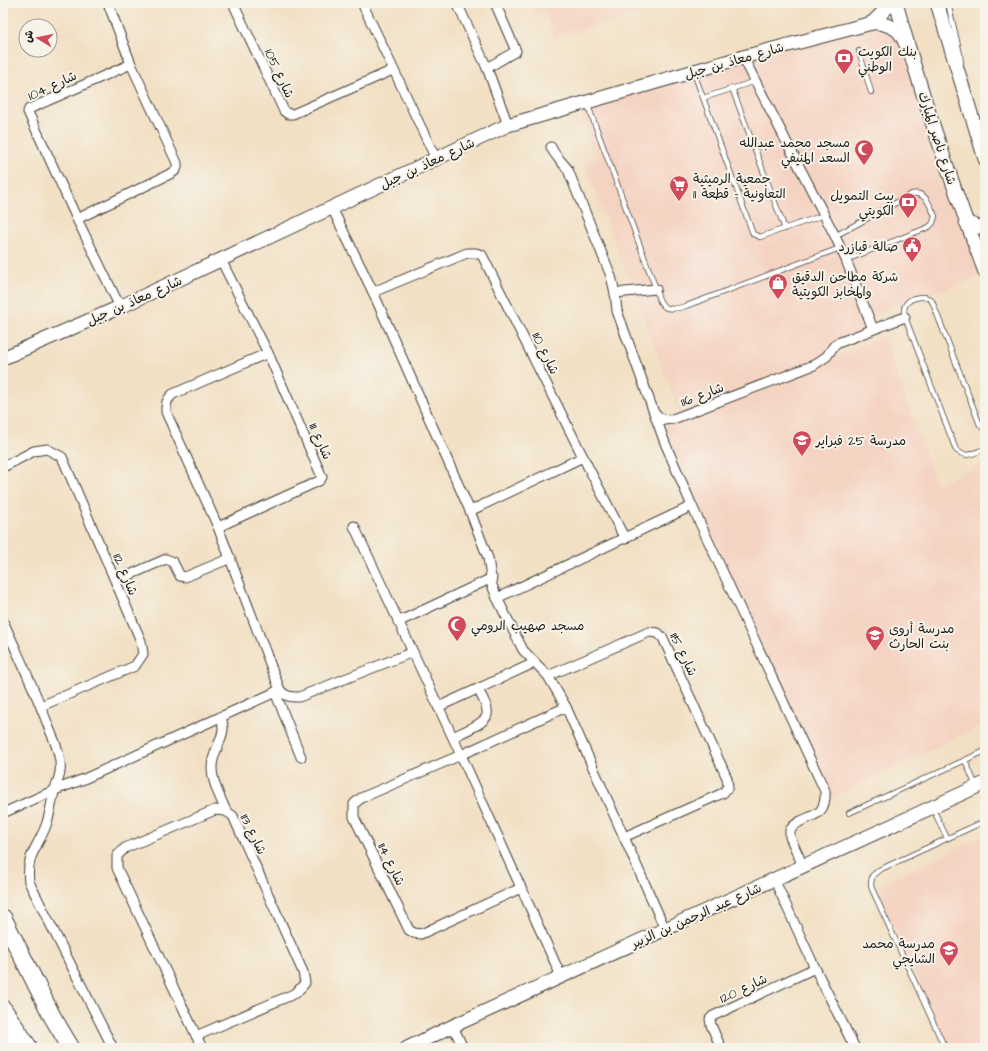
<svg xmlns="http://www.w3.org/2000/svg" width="988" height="1051" font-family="'Architects Daughter','Playpen Sans Arabic',sans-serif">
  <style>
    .built { fill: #f5d3c2 }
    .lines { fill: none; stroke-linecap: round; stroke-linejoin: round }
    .lane-casing { stroke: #3c3935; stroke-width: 6 }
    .street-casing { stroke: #3c3935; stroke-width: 11 }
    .secondary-casing { stroke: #3c3935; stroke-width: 15 }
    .highway-casing { stroke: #3c3935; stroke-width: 19 }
    .lane { stroke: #fff; stroke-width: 4.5 }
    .street { stroke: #fff; stroke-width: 9 }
    .secondary { stroke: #fff; stroke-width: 13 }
    .highway { stroke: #fff; stroke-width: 17 }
    .labels { text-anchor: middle; stroke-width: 4; stroke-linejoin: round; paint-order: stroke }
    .poi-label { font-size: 13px; fill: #1c1c1c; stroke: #f7f3e8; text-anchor: start }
    .street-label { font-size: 13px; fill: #1c1c1c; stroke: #f7f3e8 }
  </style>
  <rect width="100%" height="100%" fill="#f7f3e8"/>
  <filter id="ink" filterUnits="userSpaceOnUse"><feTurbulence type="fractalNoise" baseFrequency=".025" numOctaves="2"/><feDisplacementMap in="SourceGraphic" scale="8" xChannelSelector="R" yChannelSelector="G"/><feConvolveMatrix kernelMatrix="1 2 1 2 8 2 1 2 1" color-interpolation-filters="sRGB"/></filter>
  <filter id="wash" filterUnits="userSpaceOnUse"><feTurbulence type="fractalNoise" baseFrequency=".012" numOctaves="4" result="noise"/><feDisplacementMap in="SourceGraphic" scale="16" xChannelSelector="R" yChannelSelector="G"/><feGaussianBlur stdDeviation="0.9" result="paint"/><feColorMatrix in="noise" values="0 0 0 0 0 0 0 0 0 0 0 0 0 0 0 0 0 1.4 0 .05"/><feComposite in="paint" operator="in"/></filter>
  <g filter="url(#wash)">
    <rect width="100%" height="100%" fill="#f2e0c4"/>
    <g class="built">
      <polygon points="532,3 676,3 554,37 544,10 533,10"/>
      <polygon points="872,23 902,39 985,276 868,315 873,329 838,343 817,364 884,336 936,485 985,463 985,724 830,799 665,428 799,371 681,416 584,162 594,156 579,104"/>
      <polygon points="985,835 985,1048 949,1048 876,887"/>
    </g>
  </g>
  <g filter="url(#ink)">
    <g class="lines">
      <defs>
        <g id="lane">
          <polyline points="948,3 960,54 961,64"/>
          <polyline points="859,51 871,92"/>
          <polyline points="694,73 753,234 760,237 763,236 824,215"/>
          <polyline points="732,88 785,229"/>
          <polyline points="703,98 756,81"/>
          <path d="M587,103L656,289C660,309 667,312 686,306L840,248"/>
          <path d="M835,236L912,194C926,191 930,206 935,216L933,223L929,227L846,260"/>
          <path d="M985,430L980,425L932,301C926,294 911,297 906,304C903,308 904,312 905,317L956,450C967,459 973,453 985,449"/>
          <polyline points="965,760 976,786"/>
          <polyline points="933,809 947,838"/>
          <polyline points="849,813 985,751"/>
          <polyline points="945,1048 872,889 871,885 872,876 879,870 985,821"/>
        </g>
        <g id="street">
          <polyline points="233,3 284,111 288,114 293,114 393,70"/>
          <polyline points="362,3 436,159"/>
          <polyline points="457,3 487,68 508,125"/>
          <polyline points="743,57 835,236 846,260 873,329"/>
          <polyline points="487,68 516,51 495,3"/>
          <path d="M551,147C555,157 563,162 568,170L611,276L615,293L617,311L665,443L692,506L825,791C827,823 803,812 790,830V837L803,866"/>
          <polyline points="332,208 373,292 470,511 488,558 492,585 497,598 523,650 548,676 566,707 665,929"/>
          <path d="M77,219L172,173C176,171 178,168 177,163L131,64L108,3"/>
          <polyline points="373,292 467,253 476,253 482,255 583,457 625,539"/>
          <polyline points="615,293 656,289"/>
          <polyline points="120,307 77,219 28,112 29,109 131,64"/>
          <path d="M268,353L173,394C166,400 166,404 166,412L218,527L280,690C285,697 292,697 299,697L413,652"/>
          <polyline points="655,414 664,420 673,419 814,365 827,356 833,347 838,343 905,317"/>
          <polyline points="3,467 34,451 47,449 62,457 141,641 143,654 135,666 41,706"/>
          <polyline points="470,511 583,457"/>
          <polyline points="354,526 461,755 561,976"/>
          <polyline points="218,527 319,481 322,477 268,353 221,260"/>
          <polyline points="116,581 166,559 173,562 180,576 185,577 231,558"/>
          <polyline points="497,598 692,506"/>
          <path d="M3,621C19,657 36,692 49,728C55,742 62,757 60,772C59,779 56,785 54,792C51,804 50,816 45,828C36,850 26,856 29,882L113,1048"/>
          <polyline points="398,622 492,578"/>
          <polyline points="548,676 649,632 658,633 663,638 727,778 728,787 723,793 624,837"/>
          <polyline points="275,692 301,757"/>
          <polyline points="438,707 534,663"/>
          <path d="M221,716C222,720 223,725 223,729C222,742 212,753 212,767C212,782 220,797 226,811"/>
          <path d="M453,737C460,733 485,724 487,715C489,707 481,696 478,689"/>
          <polyline points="3,813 55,790 84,779 280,690"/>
          <polyline points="774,879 815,968 855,1048"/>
          <polyline points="521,888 421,934 414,933 409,930 354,817 354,804 361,798 461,755 566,707"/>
          <polyline points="453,1026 463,1048"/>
          <polyline points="196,1036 296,993 305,983 303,972 233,816 226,811 215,810 125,848 117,856 117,868 202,1048"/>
          <polyline points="721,1048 711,1025 710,1019 713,1016 815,968"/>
        </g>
        <g id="secondary">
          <path d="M896,3C921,94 952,184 985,272"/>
          <polyline points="937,3 985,159"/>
          <polyline points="872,23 888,7 889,3"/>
          <polyline points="966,222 978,227 985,227"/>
          <path d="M3,358L120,307L508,125L743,57L872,23C880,22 893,26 899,32C903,37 906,46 910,52"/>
          <polyline points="407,1048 453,1026 985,783"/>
        </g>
        <g id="highway">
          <polyline points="3,918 52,1016 71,1048"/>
          <polyline points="3,1009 29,1048"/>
          <polyline points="5,1023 14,1048"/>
        </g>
      </defs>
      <use href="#lane" class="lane-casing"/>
      <use href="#street" class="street-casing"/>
      <use href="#secondary" class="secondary-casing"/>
      <use href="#highway" class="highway-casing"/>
      <use href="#lane" class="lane"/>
      <use href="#street" class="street"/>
      <use href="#secondary" class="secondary"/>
      <use href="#highway" class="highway"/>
    </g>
  </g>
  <defs>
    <symbol id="bank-pin" viewBox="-11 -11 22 30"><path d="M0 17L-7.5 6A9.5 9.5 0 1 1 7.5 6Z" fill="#d1495b" stroke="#f7f3e8"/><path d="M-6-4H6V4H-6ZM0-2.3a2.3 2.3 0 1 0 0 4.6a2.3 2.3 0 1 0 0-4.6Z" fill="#fff"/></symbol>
    <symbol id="mosque-pin" viewBox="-11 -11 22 30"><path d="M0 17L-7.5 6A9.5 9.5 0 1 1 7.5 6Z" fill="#d1495b" stroke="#f7f3e8"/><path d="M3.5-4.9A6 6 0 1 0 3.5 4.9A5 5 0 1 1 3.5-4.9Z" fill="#fff"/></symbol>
    <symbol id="supermarket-pin" viewBox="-11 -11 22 30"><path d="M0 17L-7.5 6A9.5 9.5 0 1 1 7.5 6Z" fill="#d1495b" stroke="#f7f3e8"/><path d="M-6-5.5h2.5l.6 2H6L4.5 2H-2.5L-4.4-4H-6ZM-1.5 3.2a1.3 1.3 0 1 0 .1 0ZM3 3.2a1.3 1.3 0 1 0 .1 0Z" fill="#fff"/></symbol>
    <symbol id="civic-pin" viewBox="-11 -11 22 30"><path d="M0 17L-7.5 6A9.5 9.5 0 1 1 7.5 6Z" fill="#d1495b" stroke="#f7f3e8"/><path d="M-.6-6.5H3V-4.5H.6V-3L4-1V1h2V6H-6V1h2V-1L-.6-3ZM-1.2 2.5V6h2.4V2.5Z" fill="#fff"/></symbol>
    <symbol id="shop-pin" viewBox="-11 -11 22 30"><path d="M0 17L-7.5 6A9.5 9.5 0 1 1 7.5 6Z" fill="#d1495b" stroke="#f7f3e8"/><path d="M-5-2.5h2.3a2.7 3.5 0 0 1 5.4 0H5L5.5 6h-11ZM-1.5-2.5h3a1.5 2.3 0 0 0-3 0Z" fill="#fff"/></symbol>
    <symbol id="school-pin" viewBox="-11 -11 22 30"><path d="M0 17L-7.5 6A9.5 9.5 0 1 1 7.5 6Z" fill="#d1495b" stroke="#f7f3e8"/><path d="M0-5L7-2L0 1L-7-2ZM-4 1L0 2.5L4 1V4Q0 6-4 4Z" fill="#fff"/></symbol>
  </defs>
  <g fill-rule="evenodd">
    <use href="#bank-pin" x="833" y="47" width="22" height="30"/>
    <use href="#mosque-pin" x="853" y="138" width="22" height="30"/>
    <use href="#supermarket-pin" x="668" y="174" width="22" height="30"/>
    <use href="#bank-pin" x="897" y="191" width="22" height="30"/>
    <use href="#civic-pin" x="901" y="235" width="22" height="30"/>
    <use href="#shop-pin" x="767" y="272" width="22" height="30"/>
    <use href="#school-pin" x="791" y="429" width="22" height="30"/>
    <use href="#mosque-pin" x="446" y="614" width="22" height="30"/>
    <use href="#school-pin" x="864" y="624" width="22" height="30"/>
    <use href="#school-pin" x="938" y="939" width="22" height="30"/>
  </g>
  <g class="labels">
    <g class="poi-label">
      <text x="858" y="56">بنك الكويت<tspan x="858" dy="15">الوطني</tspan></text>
      <text x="850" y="147" text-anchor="end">مسجد محمد عبدالله<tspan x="850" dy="15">السعد المنيفي</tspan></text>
      <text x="693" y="183">جمعية الرميثية<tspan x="693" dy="15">التعاونية - قطعة 11</tspan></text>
      <text x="894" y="200" text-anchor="end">بيت التمويل<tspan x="894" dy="15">الكويتي</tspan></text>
      <text x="898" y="251" text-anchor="end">صالة قبازرد</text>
      <text x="792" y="281">شركة مطاحن الدقيق<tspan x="792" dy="15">والمخابز الكويتية</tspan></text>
      <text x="816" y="445">مدرسة 25 فبراير</text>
      <text x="471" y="630">مسجد صهيب الرومي</text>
      <text x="889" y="633">مدرسة أروى<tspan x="889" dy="15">بنت الحارث</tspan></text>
      <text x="935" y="948" text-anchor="end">مدرسة محمد<tspan x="935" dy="15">الشايجي</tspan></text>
    </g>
    <g class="street-label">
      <text transform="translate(734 60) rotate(-16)" y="5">شارع معاذ بن جبل</text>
      <text transform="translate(280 73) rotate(65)" y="5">شارع 105</text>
      <text transform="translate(52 85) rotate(-25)" y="5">شارع 104</text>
      <text transform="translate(938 138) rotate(72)" y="5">شارع ناصر المبارك</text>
      <text transform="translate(427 163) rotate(-25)" y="5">شارع معاذ بن جبل</text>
      <text transform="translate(134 300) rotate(-24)" y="5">شارع معاذ بن جبل</text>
      <text transform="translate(546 353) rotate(64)" y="5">شارع 110</text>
      <text transform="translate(702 394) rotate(-21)" y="5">شارع 116</text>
      <text transform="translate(321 441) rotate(66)" y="5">شارع 111</text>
      <text transform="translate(126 574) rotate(67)" y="5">شارع 112</text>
      <text transform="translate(684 654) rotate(64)" y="5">شارع 115</text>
      <text transform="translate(254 834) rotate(64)" y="5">شارع 113</text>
      <text transform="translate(392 864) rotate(64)" y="5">شارع 114</text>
      <text transform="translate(696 915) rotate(-24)" y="5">شارع عبد الرحمن بن الزبير</text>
      <text transform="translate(743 988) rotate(-25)" y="5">شارع 120</text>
    </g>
  </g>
  <rect width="988" height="1051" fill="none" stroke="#f7f3e8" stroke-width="16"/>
  <g transform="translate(38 38) rotate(280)"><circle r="19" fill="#f7f3e8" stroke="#9f9d96"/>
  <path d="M0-3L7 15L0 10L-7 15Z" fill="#d1495b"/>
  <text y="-6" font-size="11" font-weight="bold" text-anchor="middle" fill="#1c1c1c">ش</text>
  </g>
</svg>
